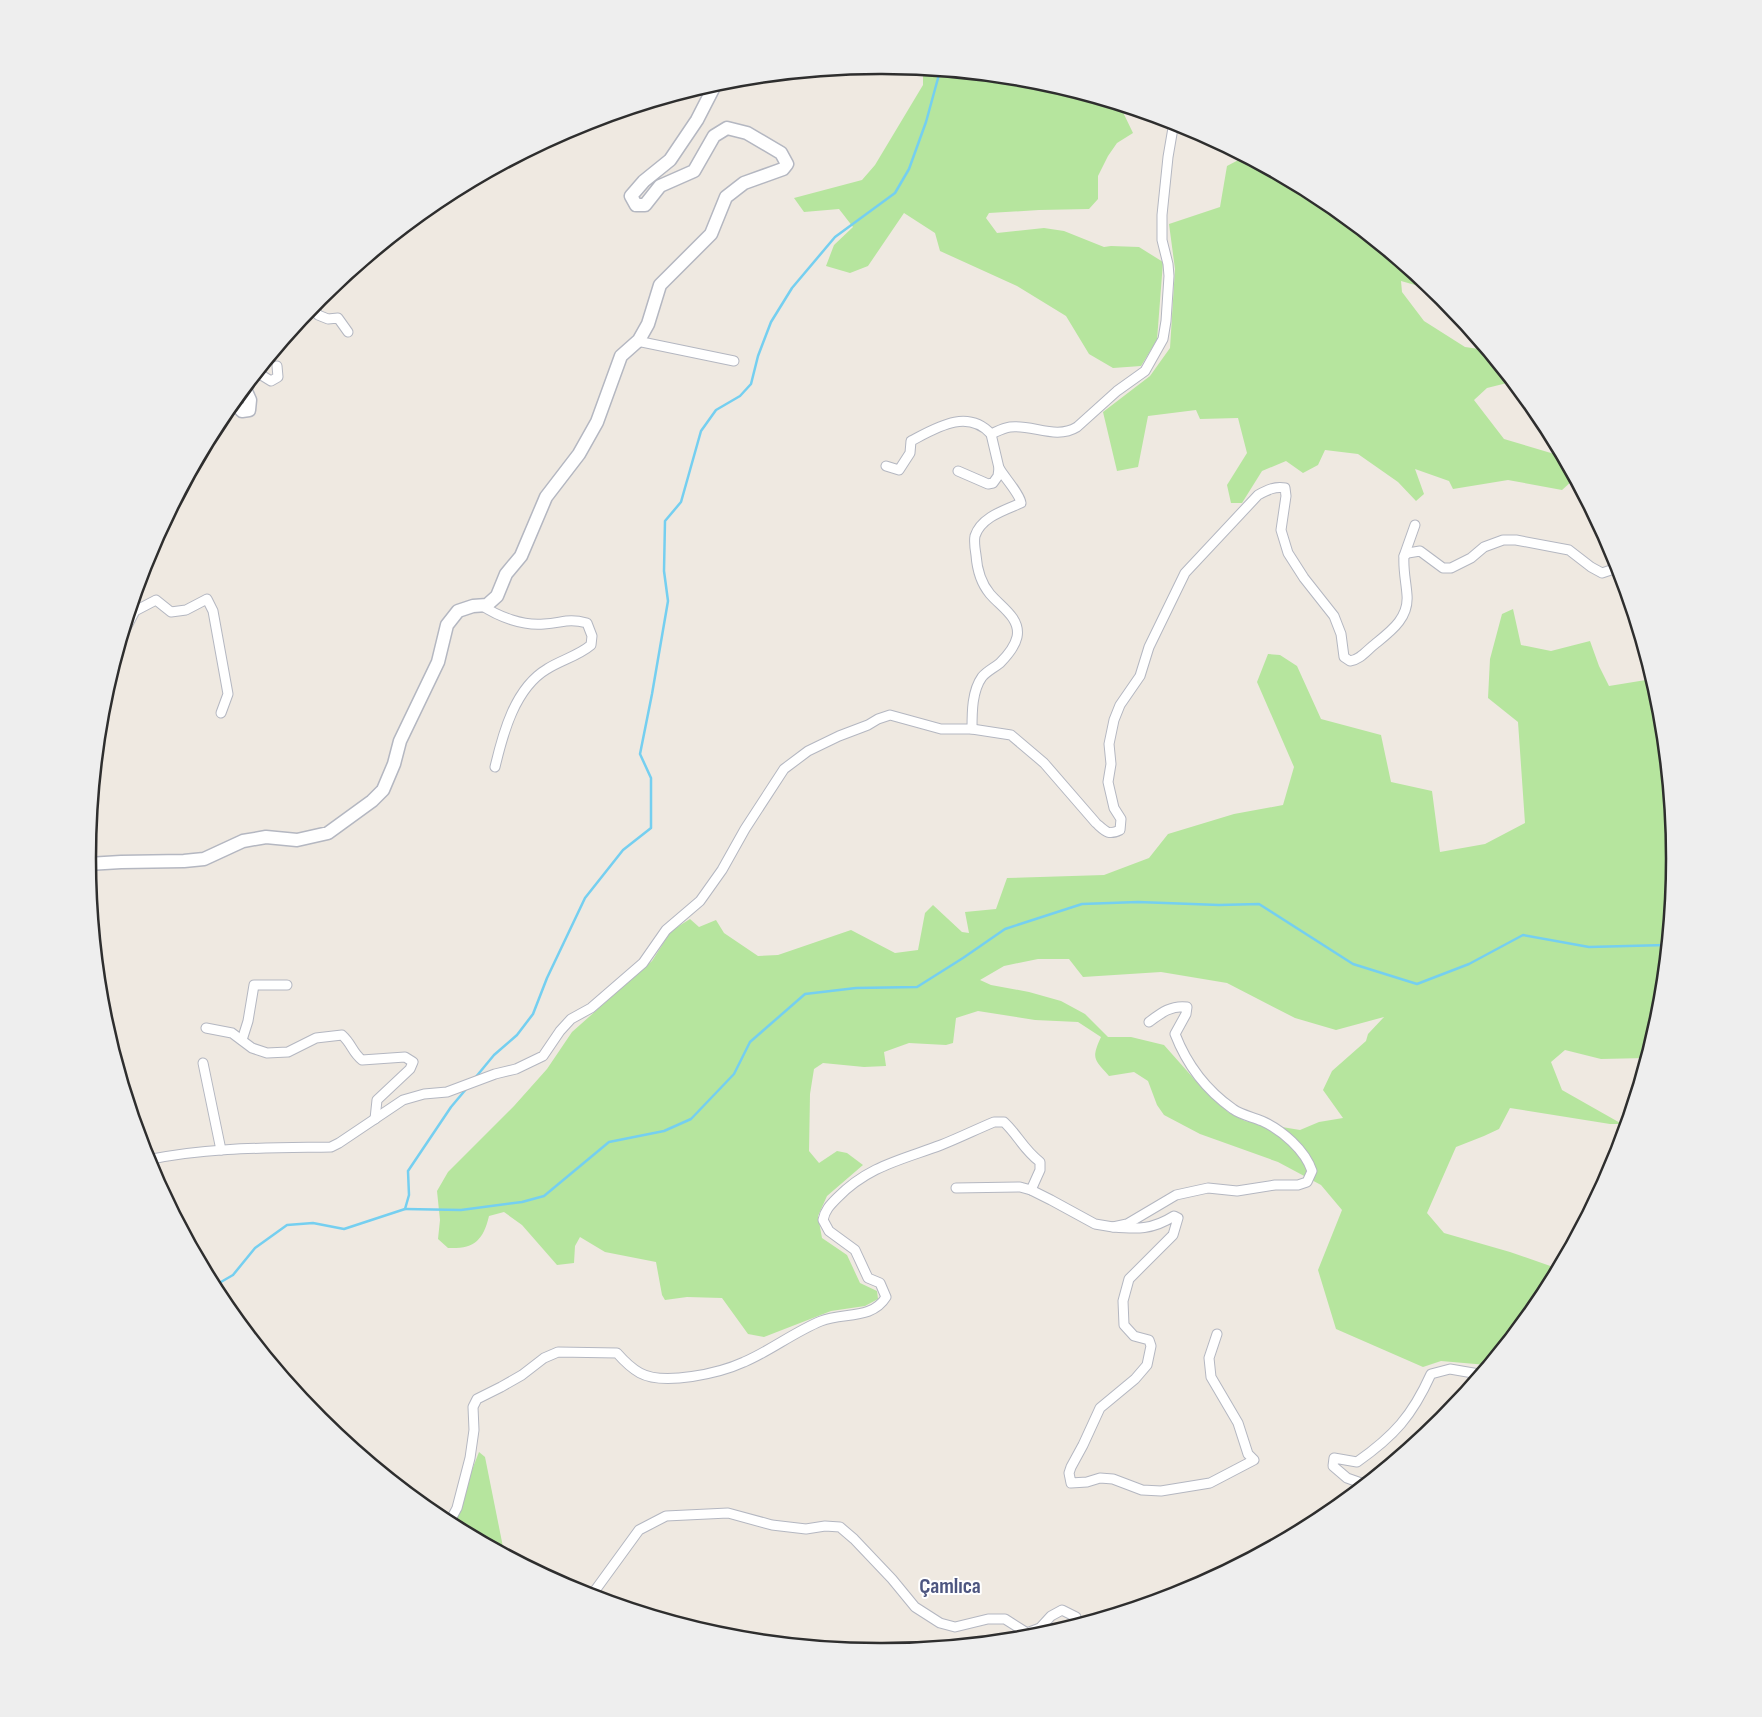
<svg xmlns="http://www.w3.org/2000/svg" width="1762" height="1717" font-family="'Sofia Sans Condensed',sans-serif">
  <style>
    .green { fill: #b6e59e; fill-rule: evenodd }
    .lines { fill: none; stroke-linecap: round; stroke-linejoin: round }
    .stream { stroke: #75cff0; stroke-width: 2.5 }
    .street-casing { stroke: #b4b7c1; stroke-width: 11 }
    .secondary-casing { stroke: #b4b7c1; stroke-width: 15 }
    .street { stroke: #fff; stroke-width: 9 }
    .secondary { stroke: #fff; stroke-width: 12 }
    .labels { text-anchor: middle; stroke-width: 4; stroke-linejoin: round; paint-order: stroke }
    .district-label { font-size: 22px; font-weight: bold; fill: #4d5680; stroke: #fff }
    .rim { fill: none; stroke: #2e2e2e; stroke-width: 2.5 }
  </style>
  <rect width="100%" height="100%" fill="#efe9e1"/>
  <g class="green">
    <polygon points="923,69 1036,80 1120,106 1133,133 1117,143 1108,156 1098,176 1098,199 1089,209 1039,210 989,213 986,218 997,233 1044,228 1064,231 1104,247 1111,246 1139,247 1163,262 1157,340 1141,366 1113,368 1089,354 1066,316 1017,286 940,251 935,233 904,213 868,266 850,273 826,266 834,245 853,227 839,209 804,212 794,198 862,180 875,165 923,85"/>
    <polygon points="1244,157 1322,199 1433,290 1401,281 1402,292 1424,321 1465,347 1486,350 1511,382 1487,388 1474,400 1504,439 1561,456 1574,481 1572,481 1562,490 1508,480 1453,489 1449,481 1415,469 1424,494 1416,501 1398,482 1358,454 1325,450 1318,465 1303,473 1286,461 1262,471 1242,503 1231,503 1227,485 1247,453 1238,418 1200,419 1196,410 1148,416 1138,467 1117,471 1103,412 1150,376 1170,348 1175,269 1169,224 1220,207 1227,166"/>
    <path d="M1513,609L1521,645L1551,651L1590,641L1599,666L1609,686L1652,679L1659,704L1674,859L1659,1014L1646,1058L1601,1059L1565,1050L1551,1062L1562,1090L1622,1124H1610L1510,1108L1499,1129L1484,1136L1456,1147L1427,1213L1444,1233L1510,1252L1556,1268V1271L1541,1300L1487,1365L1441,1361L1423,1367L1336,1329L1318,1270L1342,1210L1321,1185L1278,1162L1200,1134L1164,1115L1157,1105L1148,1081L1134,1072L1109,1076C1094,1059 1091,1059 1101,1037L1078,1022L1035,1020L978,1011L956,1018L953,1043L946,1045L909,1043L884,1052L886,1066L864,1067L823,1063L814,1069L810,1094L809,1151L819,1163L837,1151L847,1153L863,1165L827,1196L818,1216L822,1238L847,1255L860,1283L877,1291L878,1299L865,1306L831,1311L764,1337L748,1334L722,1298L687,1297L665,1300L662,1295L656,1262L605,1252L580,1237L575,1246L574,1263L557,1265L522,1225L504,1212L489,1216C483,1241 474,1249 448,1248L438,1239L440,1220L437,1191L448,1172L514,1106L547,1069L572,1032L652,961L671,931L690,919L699,927L716,920L724,933L758,956L778,955L851,930L895,953L918,950L925,913L933,905L962,932L969,933L965,912L996,909L1007,878L1104,875L1149,858L1168,834L1234,814L1283,805L1294,767L1257,682L1268,654L1280,655L1297,666L1321,719L1381,735L1391,782L1432,791L1440,852L1485,844L1525,823L1518,722L1488,698L1490,659L1502,614ZM1038,959H1069L1083,977L1161,972L1227,983L1295,1018L1336,1030L1384,1017L1368,1034L1366,1041L1332,1071L1323,1090L1343,1118L1319,1122L1300,1130L1245,1121L1228,1112L1203,1089L1164,1045L1131,1037H1108L1085,1014L1061,1001L1029,992L991,985L980,980L1004,966Z"/>
    <polygon points="479,1452 485,1457 504,1552 451,1524"/>
  </g>
  <g class="lines">
    <g class="stream">
      <polyline points="475,1078 494,1055 517,1035 533,1014 547,978 585,898 623,850 651,828 651,778 640,754 652,694 668,601 664,571 665,521 681,502 701,431 716,410 740,396 751,384 758,356 771,322 792,288 835,237 895,193 909,169 926,122 940,71"/>
      <polyline points="405,1209 461,1210 522,1202 544,1196 609,1142 664,1131 691,1119 734,1074 750,1042 805,994 856,988 917,987 963,958 1005,929 1082,904 1138,902 1219,905 1259,904 1353,964 1417,984 1469,964 1523,935 1589,947 1666,945"/>
      <polyline points="214,1286 233,1275 255,1248 287,1225 313,1223 344,1229 405,1209 409,1195 408,1171 451,1107 467,1088"/>
    </g>
    <defs>
      <g id="street">
        <polyline points="313,305 318,315 328,319 338,318 348,332"/>
        <polyline points="637,341 734,361"/>
        <polyline points="258,373 271,381 278,377 277,366"/>
        <path d="M886,466L899,470L910,453L911,441C936,428 967,408 991,434C996,432 1003,428 1010,427C1032,424 1056,440 1077,427L1117,391L1145,371L1163,339L1166,321L1169,276L1168,264L1162,240V215L1168,157L1174,122"/>
        <polyline points="958,471 988,484 993,483 998,476 999,468 991,434"/>
        <polyline points="1404,556 1415,525"/>
        <path d="M481,605C499,617 523,626 544,624C563,623 567,618 587,623L592,636L591,645C578,656 561,660 547,669C515,688 503,733 495,767"/>
        <polyline points="125,630 135,611 156,600 171,612 186,610 207,599 213,611 228,694 221,713"/>
        <path d="M972,729C972,712 972,691 982,677C987,671 994,668 1000,663C1006,657 1015,646 1017,637C1021,618 1000,606 990,594C980,582 977,569 976,555C975,549 974,541 975,536C981,517 1005,510 1021,503C1020,494 1004,477 999,468"/>
        <path d="M206,1028L232,1033L252,1048L267,1053L288,1052L316,1038L342,1035C352,1044 352,1052 362,1060L405,1057L413,1062L410,1069L377,1100L375,1119"/>
        <polyline points="242,1040 248,1021 254,985 287,985"/>
        <polyline points="203,1063 221,1150"/>
        <path d="M147,1160C208,1147 269,1148 331,1147L339,1143L403,1100L424,1094L447,1092L495,1074L516,1069L543,1056L560,1031L571,1019L591,1008L643,963L666,930L700,901L722,870L745,829L784,769L808,751L839,736L868,725L878,719L890,715L941,729H972L1011,735L1044,763L1096,823C1105,831 1108,836 1120,830L1121,819L1114,808L1108,782L1111,764L1109,744L1114,720L1120,705L1140,676L1149,647L1185,573L1258,495C1267,490 1275,486 1285,488L1286,496L1281,530L1288,553L1304,578L1334,616L1341,634L1344,657L1350,661C1361,659 1366,651 1375,644C1391,631 1409,618 1407,595C1406,581 1403,570 1404,556L1408,553L1420,551L1443,568H1451L1471,558L1484,547L1503,540H1516L1569,550L1591,567L1602,573L1611,570L1616,560"/>
        <path d="M956,1188L1020,1187L1031,1190L1051,1200L1095,1224L1113,1227L1127,1224L1176,1195L1208,1188L1237,1191L1275,1185H1298L1307,1182L1312,1171C1305,1150 1282,1130 1262,1121C1253,1117 1241,1115 1233,1109C1206,1090 1187,1065 1175,1034L1186,1014L1187,1007C1171,1005 1161,1013 1149,1022"/>
        <path d="M1113,1227C1137,1229 1152,1230 1174,1216L1178,1218L1173,1235L1129,1279L1123,1301L1124,1325L1134,1336L1149,1340L1151,1346L1147,1365L1135,1379L1100,1408L1083,1445L1071,1467L1069,1473L1071,1483L1087,1482L1100,1478L1113,1479L1142,1490L1161,1491L1210,1483L1254,1460L1248,1454L1238,1423L1211,1377L1209,1358L1217,1334"/>
        <path d="M1364,1484L1347,1478L1333,1466L1334,1458L1357,1462C1394,1436 1412,1416 1431,1374L1450,1369L1479,1374"/>
        <path d="M449,1523L457,1508L470,1458L474,1430L473,1407L477,1399L501,1387L522,1375L544,1358L558,1352L617,1353C624,1361 631,1368 640,1373C664,1386 720,1373 744,1362C770,1351 794,1332 821,1321C843,1312 872,1320 886,1297L880,1283L868,1278L855,1250L829,1231L823,1220C825,1210 830,1205 837,1198C868,1166 901,1160 941,1145C959,1138 977,1129 994,1122H1004C1018,1135 1023,1149 1040,1162V1170L1031,1190"/>
        <polyline points="591,1596 639,1530 666,1516 728,1513 772,1525 806,1529 825,1526 840,1527 854,1539 892,1579 915,1607 940,1623 955,1627 988,1619 1005,1619 1027,1633 1040,1628 1051,1616 1062,1610 1076,1617"/>
      </g>
      <g id="secondary">
        <polyline points="234,402 242,411 249,410 250,400 245,389"/>
        <polyline points="88,864 121,862 184,861 204,859 243,841 266,837 297,840 328,833 372,801 383,790 394,764 400,741 438,662 447,625 458,611 473,606 487,605 497,596 506,574 521,556 546,497 579,454 597,422 621,356 639,340 648,324 660,285 711,234 726,197 744,183 783,169 787,164 781,153 747,133 727,128 714,136 694,171 660,186 645,205 636,205 631,196 644,181 670,160 697,120 716,83"/>
      </g>
    </defs>
    <use href="#street" class="street-casing"/>
    <use href="#secondary" class="secondary-casing"/>
    <use href="#street" class="street"/>
    <use href="#secondary" class="secondary"/>
  </g>
  <g class="labels">
    <g class="district-label">
      <text x="950" y="1593">Çamlıca</text>
    </g>
  </g>
  <path d="M0 0H1762V1717H0ZM880 74H882A784 784 0 0 1 1666 858V859A784 784 0 0 1 882 1643H880A784 784 0 0 1 96 859V858A784 784 0 0 1 880 74Z" fill="#eee" fill-rule="evenodd"/>
  <path class="rim" d="M880 74H882A784 784 0 0 1 1666 858V859A784 784 0 0 1 882 1643H880A784 784 0 0 1 96 859V858A784 784 0 0 1 880 74Z"/>
</svg>
